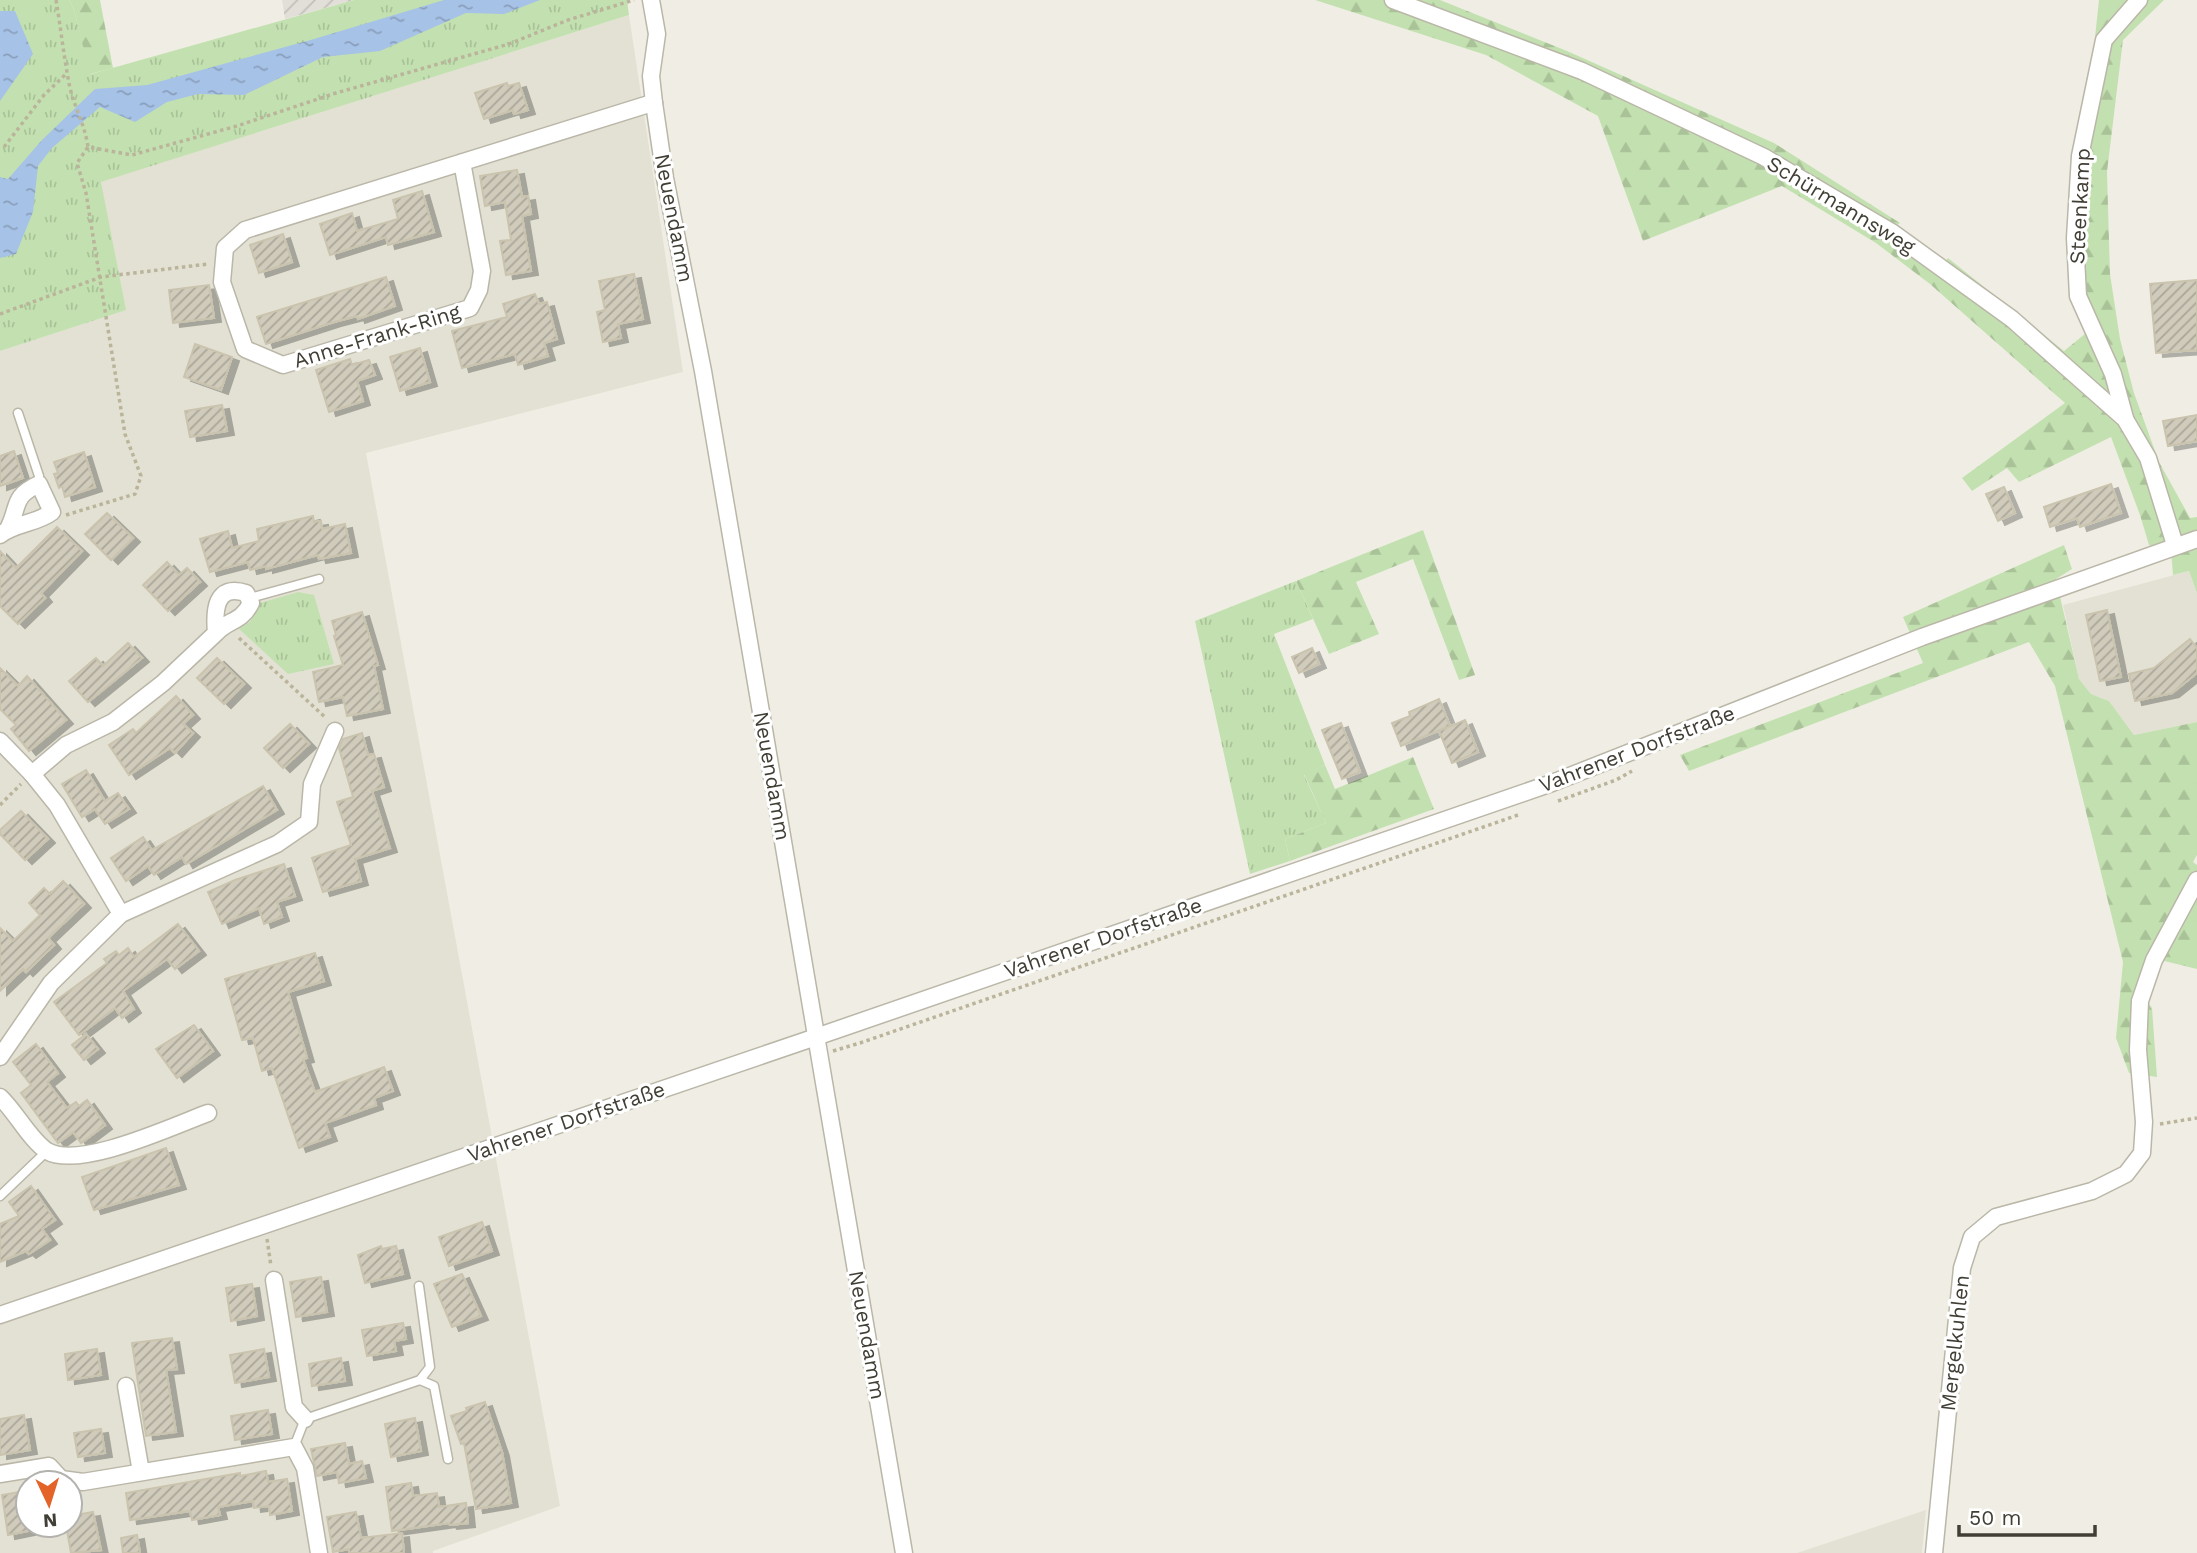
<svg xmlns="http://www.w3.org/2000/svg" width="2197" height="1553" font-family="'Work Sans',sans-serif">
  <style>
    .residential { fill: #e3e1d3; fill-rule: evenodd }
    .industrial { fill: url(#industrial-furrows) }
    .grass { fill: url(#grass-tufts) }
    .forest { fill: url(#forest-firs) }
    .water { fill: url(#water-ripples) }
    .building { fill: url(#building-hatch); stroke: #cac4af; stroke-width: 2; filter: url(#shadow) }
    .lines { fill: none; stroke-linecap: round; stroke-linejoin: round }
    .lane-casing { stroke: #bab7a8; stroke-width: 11 }
    .street-casing { stroke: #bab7a8; stroke-width: 19 }
    .path { stroke: #bab49b; stroke-width: 3.5; stroke-dasharray: 3.5 3.5; stroke-linecap: butt }
    .lane { stroke: #fff; stroke-width: 8 }
    .street { stroke: #fff; stroke-width: 16 }
    .labels { text-anchor: middle; stroke-width: 6; stroke-linejoin: round; paint-order: stroke }
    .street-label { font-size: 21px; fill: #413f35; stroke: #fff }
  </style>
  <defs>
    <pattern id="industrial-furrows" width="10" height="10" patternUnits="userSpaceOnUse" patternTransform="scale(1.75)"><rect width="10" height="10" fill="#e2dfd9"/><path d="M-1 1l2-2M0 10L10 0M9 11l2-2" fill="none" stroke="#c3c0bb"/></pattern>
    <pattern id="grass-tufts" width="24" height="20" patternUnits="userSpaceOnUse" patternTransform="scale(1.75)"><rect width="24" height="20" fill="#c3e1b0"/><path d="M3 7l-1-3M5 7V3M7 7l1-3M15 17l-1-3M17 17v-4M19 17l1-3" fill="none" stroke="#a9c298"/></pattern>
    <pattern id="forest-firs" width="22" height="20" patternUnits="userSpaceOnUse" patternTransform="scale(1.75)"><rect width="22" height="20" fill="#c3e1b0"/><path d="M5 1l3.5 6h-7zM16 11l3.5 6h-7z" fill="#a9c298"/></pattern>
    <pattern id="water-ripples" width="26" height="14" patternUnits="userSpaceOnUse" patternTransform="scale(1.75)"><rect width="26" height="14" fill="#a6c2e7"/><path d="M2 4q2-2 4 0t4 0M15 11q2-2 4 0t4 0" fill="none" stroke="#899fbc"/></pattern>
    <pattern id="building-hatch" width="6" height="6" patternUnits="userSpaceOnUse" patternTransform="scale(1.75)"><rect width="6" height="6" fill="#d0cbbb"/><path d="M-1 1l2-2M0 6l6-6M5 7l2-2" fill="none" stroke="#aaa699"/></pattern>
    <filter id="shadow"><feDropShadow dx="7" dy="4" stdDeviation="0" flood-color="#0004"/></filter>
  </defs>
  <rect width="100%" height="100%" fill="#f0eee4"/>
  <g class="residential">
    <path d="M629,15L683,372L366,453L560,1506L433,1551V1553H0V351L125,310L100,182ZM28,1483H70V1525H28Z"/>
    <polygon points="2189,571 2197,593 2197,722 2134,735 2109,701 2091,694 2079,679 2063,605"/>
    <polygon points="1926,1510 1922,1553 1797,1553"/>
  </g>
  <polygon class="industrial" points="282,0 354,0 285,19"/>
  <g class="grass">
    <polygon points="0,0 69,0 74,10 91,74 354,0 627,0 629,15 101,182 126,310 0,351"/>
    <polygon points="1296,581 1313,619 1274,634 1325,765 1304,775 1326,823 1285,839 1290,861 1250,874 1195,621"/>
    <polygon points="298,592 314,595 334,664 288,674 239,629 250,622 260,603"/>
  </g>
  <g class="forest">
    <polygon points="69,0 100,0 113,68 90,74 74,10"/>
    <polygon points="1315,0 1440,0 1567,51 1774,143 1900,223 1887,233 1937,272 1948,258 2064,351 2097,324 2084,291 2079,239 2083,157 2107,60 2095,37 2099,0 2164,0 2123,40 2107,172 2110,274 2120,339 2134,393 2159,462 2190,518 2197,517 2197,593 2189,571 2173,575 2171,551 2149,545 2140,515 2111,437 2019,482 2007,468 1972,491 1962,478 2065,403 1930,284 1876,243 1782,186 1643,241 1598,116 1486,55"/>
    <polygon points="1423,530 1475,675 1459,680 1413,559 1356,582 1379,634 1329,654 1296,581"/>
    <polygon points="2064,545 2072,569 2056,579 2079,679 2091,694 2109,701 2134,735 2197,722 2197,855 2193,862 2197,865 2197,969 2152,958 2141,992 2152,1008 2157,1077 2129,1073 2116,1038 2123,962 2055,686 2029,642 1689,771 1680,755 1923,663 1903,617"/>
    <polygon points="1413,757 1434,809 1290,861 1285,839 1326,823 1304,774 1325,765 1335,789"/>
  </g>
  <g class="water">
    <polygon points="444,0 540,0 504,14 466,13 380,51 323,57 244,95 198,94 167,102 135,122 100,107 52,148 38,166 33,212 16,254 0,258 0,177 8,179 42,140 95,89 147,85 314,39"/>
    <polygon points="0,11 15,11 33,54 0,101"/>
  </g>
  <g class="building">
    <polygon points="507,83 508,86 519,83 528,110 514,114 513,110 484,119 475,93"/>
    <polygon points="517,170 522,197 528,196 531,214 522,216 531,271 506,275 500,241 511,240 505,202 485,206 480,176"/>
    <polygon points="422,191 434,232 388,245 386,237 330,255 320,224 352,213 357,231 398,219 393,200"/>
    <polygon points="283,234 292,262 259,273 250,245"/>
    <polygon points="634,274 643,319 618,324 621,338 603,342 597,312 605,310 599,281"/>
    <polygon points="386,277 395,306 358,319 357,316 334,322 266,344 257,317"/>
    <polygon points="2197,280 2197,350 2156,353 2150,284"/>
    <polygon points="209,285 214,318 173,323 169,290"/>
    <polygon points="535,294 539,304 547,302 557,339 544,343 548,356 518,365 515,354 462,368 452,331 507,317 503,304"/>
    <polygon points="195,344 232,357 221,390 184,377"/>
    <polygon points="420,348 430,382 400,391 390,357"/>
    <polygon points="350,359 352,365 369,360 375,375 357,381 363,401 329,412 316,370"/>
    <polygon points="222,405 227,431 190,437 185,411"/>
    <polygon points="2197,415 2197,441 2168,446 2163,421"/>
    <polygon points="14,451 23,478 0,486 0,456"/>
    <polygon points="84,452 95,487 65,497 62,486 59,488 54,474 58,473 54,462"/>
    <polygon points="2111,484 2121,513 2080,527 2077,518 2050,527 2044,507"/>
    <polygon points="2004,487 2015,513 1998,521 1986,494"/>
    <polygon points="107,513 133,538 111,560 85,534"/>
    <polygon points="313,516 314,522 321,521 322,529 345,524 351,553 319,559 318,555 266,569 266,566 250,570 248,562 210,572 200,539 228,531 232,548 259,541 257,529"/>
    <polygon points="57,527 82,551 41,593 45,598 18,624 0,606 0,551 16,568"/>
    <polygon points="167,562 179,575 187,568 200,582 168,611 143,585"/>
    <polygon points="2107,610 2121,677 2100,681 2086,615"/>
    <polygon points="362,612 378,665 374,666 383,709 347,716 343,697 319,702 313,672 343,665 334,636 336,635 332,621"/>
    <polygon points="2190,639 2197,648 2197,673 2172,693 2135,701 2129,674 2154,668"/>
    <polygon points="128,643 142,658 88,702 69,681 96,658 103,666"/>
    <polygon points="1312,648 1319,664 1299,673 1292,657"/>
    <polygon points="217,658 244,684 224,704 197,678"/>
    <polygon points="0,668 18,686 27,676 66,720 29,751 11,729 16,725 0,709"/>
    <polygon points="176,696 193,715 183,724 193,733 175,753 170,748 129,775 109,745 133,729 136,733"/>
    <polygon points="1439,699 1450,726 1401,746 1392,723 1410,716 1409,712"/>
    <polygon points="1465,720 1478,752 1452,763 1439,731"/>
    <polygon points="1341,723 1360,772 1342,779 1322,730"/>
    <polygon points="290,724 309,744 283,768 264,748"/>
    <polygon points="362,733 368,755 374,754 384,787 372,791 390,848 355,859 361,881 323,892 312,858 351,845 337,802 353,797 339,748 343,739"/>
    <polygon points="86,770 105,801 118,793 129,809 105,824 95,809 82,817 62,784"/>
    <polygon points="263,786 277,810 186,864 182,857 154,875 148,866 126,881 111,858 143,837 152,850"/>
    <polygon points="21,811 48,839 25,860 0,834 0,830"/>
    <polygon points="284,864 295,896 277,902 282,917 264,924 259,908 222,924 208,892 235,880"/>
    <polygon points="63,881 84,904 48,938 54,945 26,972 23,969 0,991 0,928 13,941 40,915 29,903 44,888 50,894"/>
    <polygon points="178,924 199,951 175,969 167,959 123,991 134,1009 122,1018 115,1008 79,1035 54,1002 107,963 104,959 116,951 119,955 128,948 134,957"/>
    <polygon points="315,953 324,981 288,992 307,1058 303,1059 315,1092 384,1067 393,1091 374,1098 376,1105 325,1123 330,1137 299,1148 272,1068 262,1071 253,1038 242,1040 225,979"/>
    <polygon points="194,1025 213,1051 177,1078 156,1049"/>
    <polygon points="86,1034 98,1049 84,1060 72,1045"/>
    <polygon points="36,1044 58,1073 47,1082 67,1108 76,1102 79,1106 87,1100 105,1125 81,1143 73,1132 58,1143 21,1093 31,1085 13,1062"/>
    <polygon points="166,1148 179,1185 94,1210 82,1177"/>
    <polygon points="31,1186 55,1220 42,1229 50,1240 29,1254 26,1251 0,1262 0,1224 19,1216 9,1202"/>
    <polygon points="482,1222 492,1251 449,1266 439,1237"/>
    <polygon points="381,1246 382,1249 396,1246 403,1274 365,1283 358,1255"/>
    <polygon points="462,1274 481,1316 452,1327 434,1284"/>
    <polygon points="321,1277 327,1312 296,1317 290,1282"/>
    <polygon points="252,1284 257,1316 231,1321 226,1288"/>
    <polygon points="403,1323 406,1339 394,1341 396,1351 367,1356 362,1330"/>
    <polygon points="172,1338 177,1369 166,1370 176,1432 146,1436 132,1343"/>
    <polygon points="97,1349 101,1375 68,1380 65,1354"/>
    <polygon points="264,1349 269,1377 235,1383 230,1355"/>
    <polygon points="341,1358 345,1381 312,1386 309,1364"/>
    <polygon points="485,1402 502,1452 511,1503 476,1509 464,1443 461,1444 451,1416 467,1411 466,1408"/>
    <polygon points="268,1410 272,1434 235,1440 231,1416"/>
    <polygon points="24,1415 30,1450 0,1455 0,1419"/>
    <polygon points="415,1418 421,1451 391,1457 385,1424"/>
    <polygon points="101,1429 105,1453 78,1457 74,1433"/>
    <polygon points="345,1443 349,1464 362,1461 366,1478 339,1483 337,1472 317,1476 311,1449"/>
    <polygon points="266,1471 268,1482 287,1479 292,1511 270,1515 269,1506 254,1508 253,1501 218,1507 220,1515 192,1520 190,1511 130,1520 126,1493 240,1473 240,1476"/>
    <polygon points="411,1483 413,1496 437,1493 439,1507 466,1503 468,1523 450,1525 449,1523 392,1531 386,1487"/>
    <polygon points="25,1491 28,1531 8,1535 2,1495"/>
    <polygon points="93,1512 101,1550 71,1553 66,1525 70,1525 70,1516"/>
    <polygon points="356,1512 361,1538 402,1533 404,1553 349,1553 349,1549 333,1552 327,1517"/>
    <polygon points="137,1535 140,1553 123,1553 121,1538"/>
  </g>
  <g class="lines">
    <defs>
      <g id="lane">
        <polyline points="18,413 39,476 39,484"/>
        <polyline points="250,598 319,579"/>
        <polyline points="0,1196 47,1151"/>
        <polyline points="420,1380 434,1386 448,1459"/>
        <polyline points="294,1447 305,1419 420,1380 430,1367 419,1286"/>
      </g>
      <g id="street">
        <polyline points="651,0 657,34 651,76 654,103 665,178 703,371 904,1553"/>
        <polyline points="1393,0 1582,71 1764,157 1893,233 2012,319 2125,419 2148,458 2175,545"/>
        <polyline points="462,162 482,271 479,290 470,308 283,365 245,349 222,282 225,248 245,230 649,104 654,103"/>
        <polyline points="2125,418 2113,374 2078,296 2075,238 2080,156 2104,40 2139,0"/>
        <path d="M0,535C15,523 36,524 52,512L39,484C11,497 20,506 8,529"/>
        <polyline points="0,741 32,774 57,805 121,914 51,983 0,1057"/>
        <path d="M32,774L66,745L113,722L163,683L216,633C229,619 241,623 251,603L246,593C215,583 214,611 216,633"/>
        <polyline points="121,914 277,844 309,822 312,784 335,731"/>
        <path d="M0,1097C16,1112 30,1140 47,1151C79,1170 173,1126 208,1113"/>
        <polyline points="274,1280 294,1407 305,1419"/>
        <polyline points="0,1315 816,1037 1552,783 1922,637 2197,539"/>
        <polyline points="126,1386 141,1472"/>
        <polyline points="0,1474 49,1466 61,1479 83,1482 294,1447 305,1468 319,1553"/>
        <polyline points="1934,1553 1962,1268 1972,1237 1996,1217 2092,1191 2126,1174 2142,1153 2144,1122 2138,1050 2140,1001 2154,960 2197,880"/>
      </g>
    </defs>
    <use href="#lane" class="lane-casing"/>
    <use href="#street" class="street-casing"/>
    <g class="path">
      <path d="M56,0C61,29 64,59 70,88C75,109 85,125 88,147"/>
      <polyline points="4,147 44,95 67,73"/>
      <polyline points="0,314 101,277 208,264"/>
      <polyline points="66,515 135,494 141,476 125,434 86,193 77,163 88,147 132,155 237,126 336,93 509,44 568,20 634,0"/>
      <polyline points="239,638 326,718"/>
      <polyline points="1558,801 1616,780 1632,771"/>
      <polyline points="0,805 21,784"/>
      <polyline points="833,1051 860,1043 1518,815"/>
      <polyline points="2160,1124 2197,1118"/>
      <polyline points="267,1239 271,1266"/>
    </g>
    <use href="#lane" class="lane"/>
    <use href="#street" class="street"/>
  </g>
  <g class="labels">
    <g class="street-label">
      <text transform="translate(1841 205) rotate(31)" y="7">Schürmannsweg</text>
      <text transform="translate(2080 206) rotate(-87)" y="7">Steenkamp</text>
      <text transform="translate(674 218) rotate(79)" y="7">Neuendamm</text>
      <text transform="translate(377 336) rotate(-17)" y="7">Anne-Frank-Ring</text>
      <text transform="translate(1637 749) rotate(-21)" y="7">Vahrener Dorfstraße</text>
      <text transform="translate(772 776) rotate(80)" y="7">Neuendamm</text>
      <text transform="translate(1103 938) rotate(-19)" y="7">Vahrener Dorfstraße</text>
      <text transform="translate(566 1122) rotate(-19)" y="7">Vahrener Dorfstraße</text>
      <text transform="translate(867 1335) rotate(80)" y="7">Neuendamm</text>
      <text transform="translate(1955 1343) rotate(-84)" y="7">Mergelkuhlen</text>
    </g>
  </g>
  <g transform="translate(49 1504) rotate(176)"><circle r="33" fill="#ffffff" stroke="#b3b2ae" stroke-width="2"/>
  <path d="M0-5L12 26L0 18L-12 26Z" fill="#e36328"/>
  <text y="-10" font-size="19" font-weight="bold" text-anchor="middle" fill="#413f35">N</text>
  </g>
  <path d="M1959 1525v10h136v-10" fill="none" stroke="#413f35" stroke-width="3.5"/>
  <text x="1969" y="1525" font-size="21" fill="#413f35" stroke="#ffffff" stroke-width="5" paint-order="stroke">50 m</text>
</svg>
